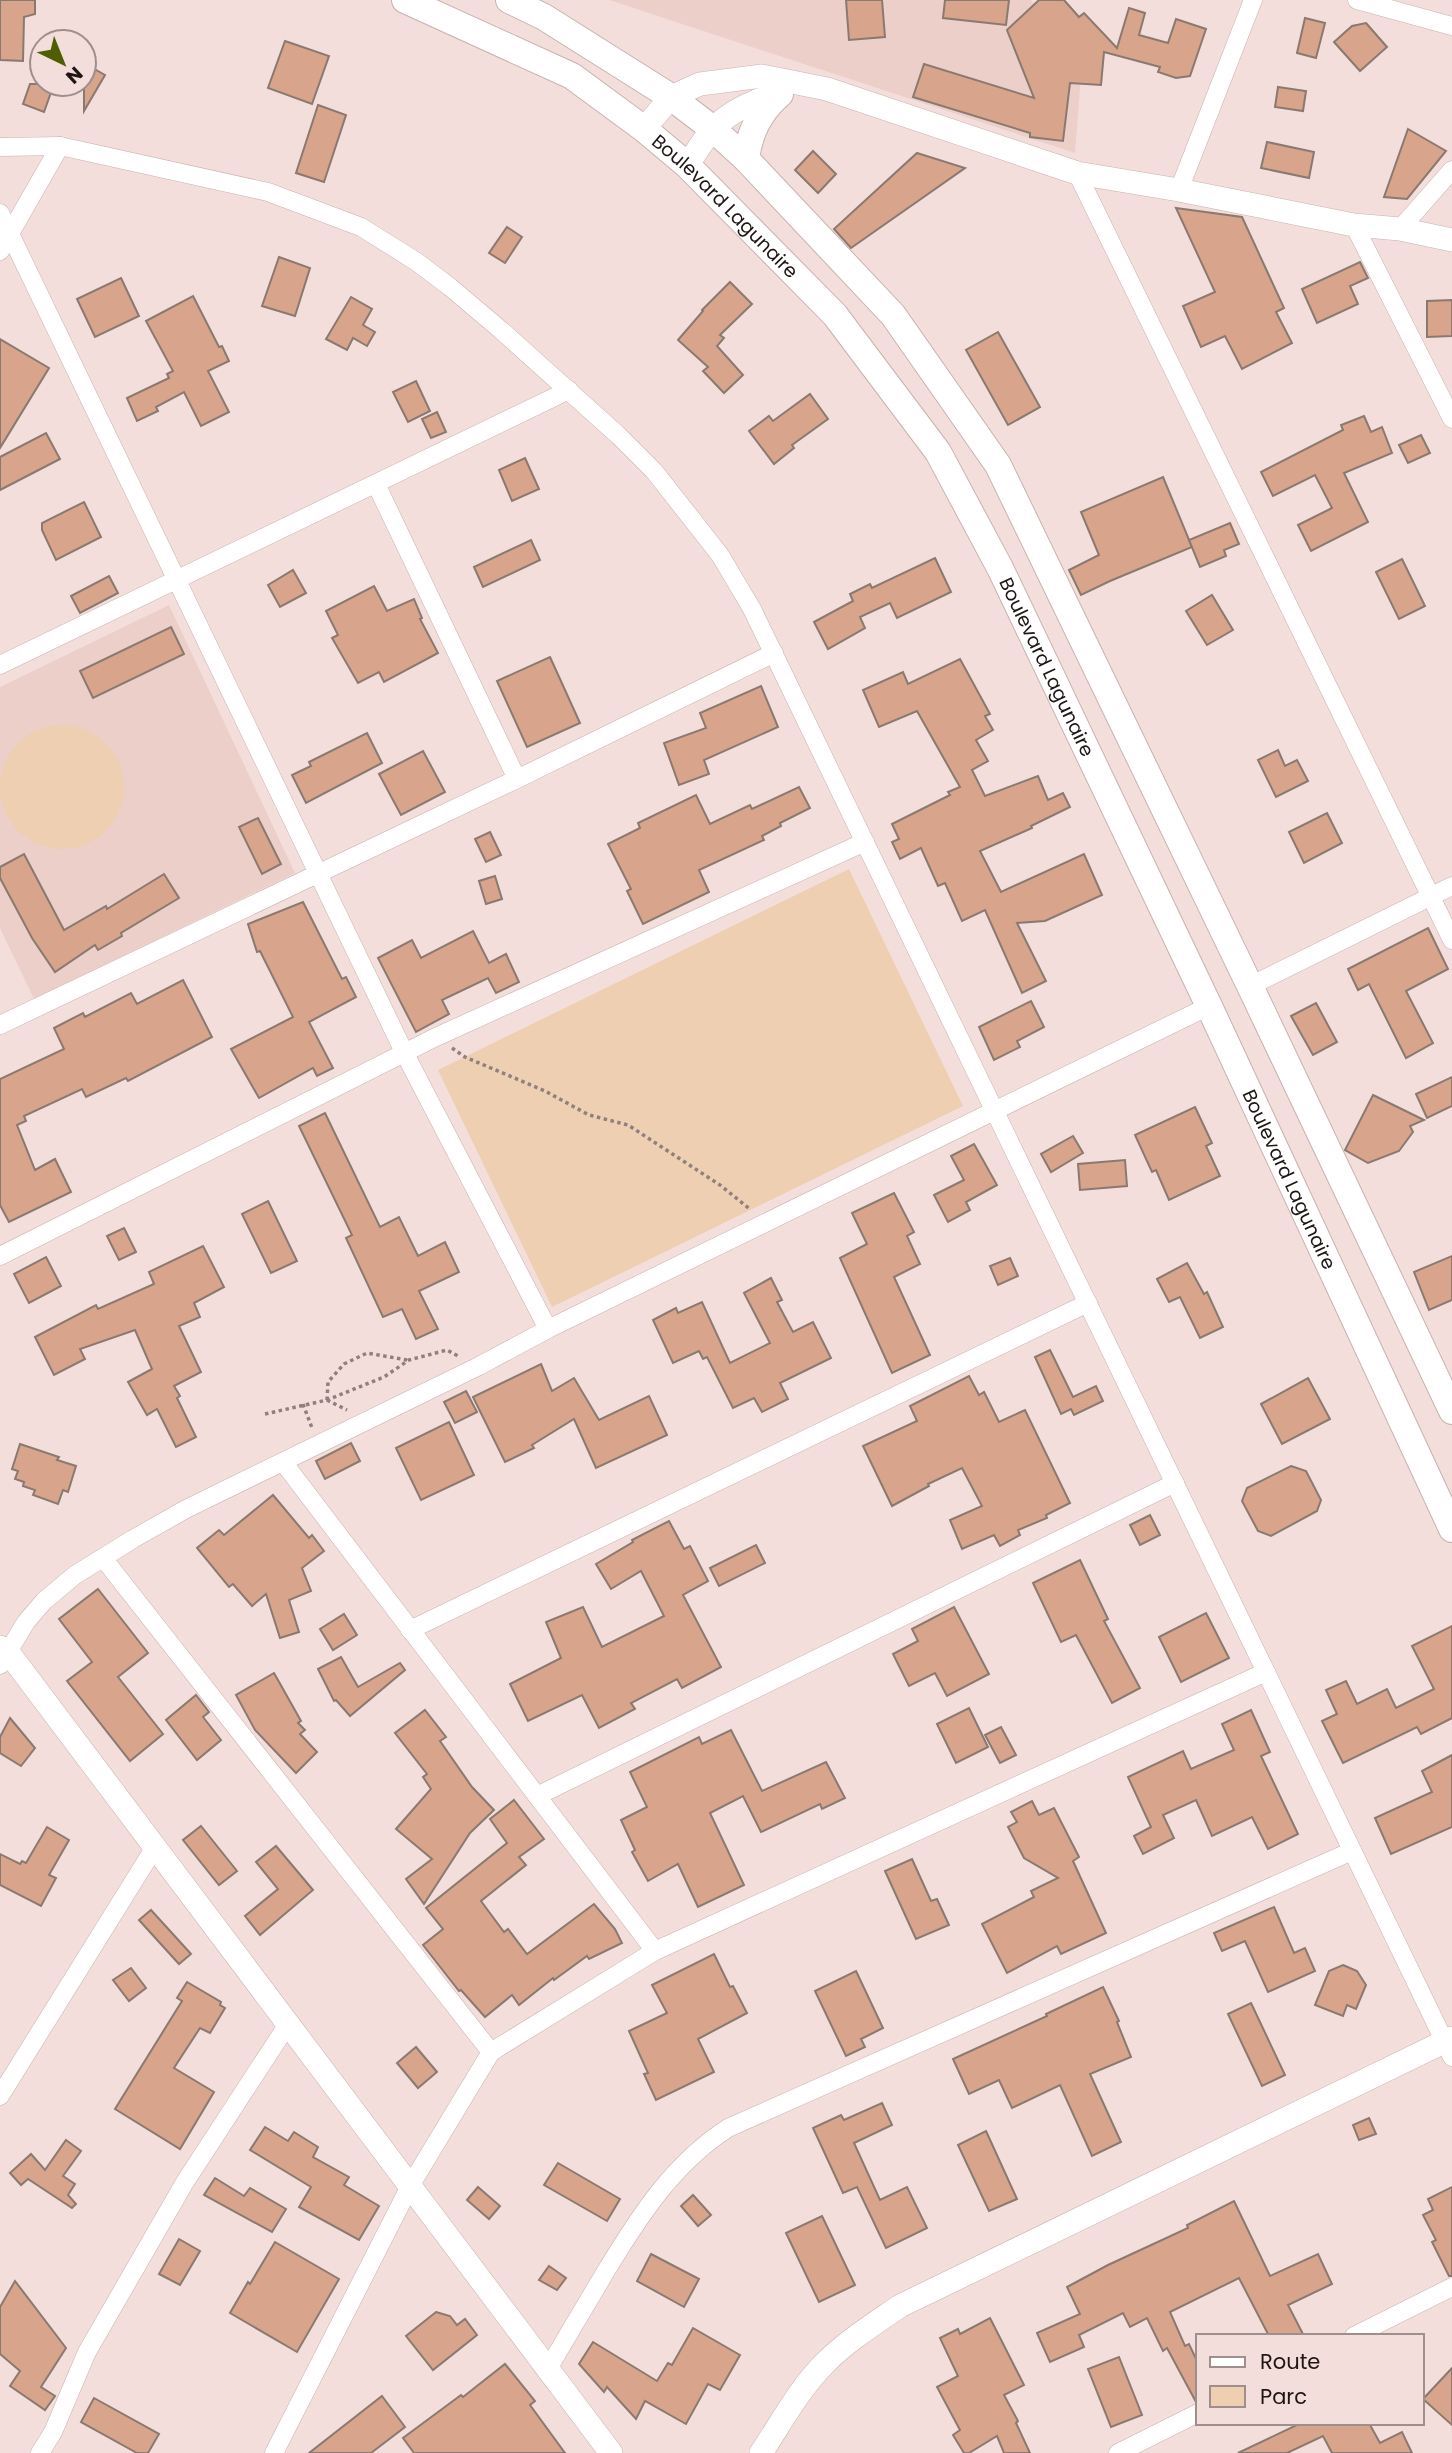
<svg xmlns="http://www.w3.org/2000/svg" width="1452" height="2453" font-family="Poppins,sans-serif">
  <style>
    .built { fill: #edcfca }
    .green { fill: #eecfb1 }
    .building { fill: #d8a48b; stroke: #8a7971; stroke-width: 2 }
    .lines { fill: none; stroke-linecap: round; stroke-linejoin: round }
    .minor-casing { stroke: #c7b2af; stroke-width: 19 }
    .tertiary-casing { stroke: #c7b2af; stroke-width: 24 }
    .secondary-casing { stroke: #c7b2af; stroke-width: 28 }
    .path { stroke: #8f807e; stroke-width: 3.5; stroke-dasharray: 3.5 3.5; stroke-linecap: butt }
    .minor { stroke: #fff; stroke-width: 18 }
    .tertiary { stroke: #fff; stroke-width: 23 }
    .secondary { stroke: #fff; stroke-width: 26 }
    .labels { text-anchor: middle; stroke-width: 5; stroke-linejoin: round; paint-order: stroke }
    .street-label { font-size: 19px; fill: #1d1615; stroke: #f4dedb }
  </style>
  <rect width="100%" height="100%" fill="#f4dedb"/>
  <g class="built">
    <polygon points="609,0 1031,0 1081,76 1075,153"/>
    <polygon points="169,605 295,873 34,999 0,928 0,687"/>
  </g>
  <g class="green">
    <circle cx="62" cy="787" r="62"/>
    <polygon points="849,869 963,1106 552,1307 438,1070"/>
  </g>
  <g class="building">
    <polygon points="0,0 35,0 35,14 24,17 23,61 0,60"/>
    <polygon points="846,0 882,0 885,37 849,40"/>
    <polygon points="945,0 1009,0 1006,25 943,18"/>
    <polygon points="1039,0 1064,0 1079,17 1084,13 1117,48 1129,8 1145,13 1139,35 1168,43 1176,19 1206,29 1190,76 1176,78 1158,72 1160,67 1104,52 1101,85 1070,83 1063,141 1030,137 1030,133 913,97 924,64 1034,98 1007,30"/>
    <polygon points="1305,18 1325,23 1316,58 1297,53"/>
    <polygon points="1366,23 1387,47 1360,71 1334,42 1352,26"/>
    <polygon points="285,41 329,56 312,104 268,88"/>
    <polygon points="84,63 105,75 84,111"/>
    <polygon points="30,84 54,84 44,112 23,104"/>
    <polygon points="1278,87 1306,91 1303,111 1275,107"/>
    <polygon points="318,105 346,115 324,182 296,173"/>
    <polygon points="1408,129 1446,151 1407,199 1384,197"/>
    <polygon points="1267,142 1314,152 1309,178 1261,168"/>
    <polygon points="813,151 836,174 818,193 795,170"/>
    <polygon points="917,153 965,168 851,248 834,229"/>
    <polygon points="1176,208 1242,217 1284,308 1276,312 1292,343 1242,369 1225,336 1201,347 1183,306 1215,292"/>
    <polygon points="507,227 522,237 505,263 489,253"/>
    <polygon points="279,257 310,268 295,316 262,306"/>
    <polygon points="1360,262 1368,278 1350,286 1358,304 1317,323 1302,289"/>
    <polygon points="121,278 139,316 95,337 77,299"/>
    <polygon points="730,282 752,304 720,335 724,338 717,346 743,375 724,393 703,371 708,367 678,340 703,311 702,310"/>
    <polygon points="193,296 219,347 222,346 229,361 208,371 229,412 201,426 184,392 156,407 158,411 137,421 127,398 169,378 167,374 173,371 146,321"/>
    <polygon points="351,297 372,309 363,325 375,332 367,346 353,338 347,350 326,339"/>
    <polygon points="1452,300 1452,336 1427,337 1427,301"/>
    <polygon points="998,332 1040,407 1008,425 966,350"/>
    <polygon points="0,339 49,368 0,448"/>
    <polygon points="416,381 430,411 408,422 393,392"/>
    <polygon points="810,394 828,419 792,445 794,448 774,464 749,431 769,416 773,421"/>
    <polygon points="437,412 446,432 431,438 422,419"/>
    <polygon points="1364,416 1371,432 1382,427 1392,453 1344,473 1368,522 1311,551 1298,525 1332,508 1315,475 1273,496 1261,472 1343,430 1341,425"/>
    <polygon points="46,433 60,459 0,490 0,457"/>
    <polygon points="1421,435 1430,453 1408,463 1399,445"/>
    <polygon points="525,458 539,489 512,501 499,470"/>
    <polygon points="1163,477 1192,547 1110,581 1081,595 1069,570 1099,555 1081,512"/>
    <polygon points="84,502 101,537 56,560 42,530 42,523"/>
    <polygon points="1230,523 1239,544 1224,550 1226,556 1200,567 1189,540"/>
    <polygon points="531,540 540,560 483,587 474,567"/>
    <polygon points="935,558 951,592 897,618 890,603 860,617 865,628 828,649 814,622 853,601 850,594 870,584 872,588"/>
    <polygon points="1402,559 1425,606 1399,619 1376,572"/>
    <polygon points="293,570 306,593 280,607 268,585"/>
    <polygon points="109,576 118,593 80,613 71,596"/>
    <polygon points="374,586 387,611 414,599 422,618 420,619 438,653 384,682 379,672 358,683 332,638 338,635 326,611"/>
    <polygon points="1212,595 1233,630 1207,645 1186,611"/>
    <polygon points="171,627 184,654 93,698 80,671"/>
    <polygon points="550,657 580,723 527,747 497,681"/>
    <polygon points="960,659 990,714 985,716 993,730 976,740 988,761 972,770 985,796 1038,776 1048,800 1063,793 1070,807 1031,826 1032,828 980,851 1001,892 1084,854 1102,895 1045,921 1017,923 1046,981 1022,993 985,910 962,921 945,883 938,886 921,848 900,859 892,842 899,839 892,824 950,795 948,792 960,787 917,711 879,727 863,690 903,672 908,684"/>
    <polygon points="761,686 778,727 704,760 709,774 679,785 664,743 706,728 700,713"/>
    <polygon points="367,733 382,763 306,803 292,775 311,766 309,762"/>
    <polygon points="1278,750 1285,766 1297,760 1308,781 1276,797 1258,760"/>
    <polygon points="423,751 445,792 401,815 379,774"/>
    <polygon points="799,787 810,808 780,823 781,826 762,836 764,840 699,870 709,892 643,924 627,891 631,889 608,844 640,828 638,823 696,795 710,824 750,805 752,809"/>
    <polygon points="1327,813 1342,843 1304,863 1289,832"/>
    <polygon points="258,818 281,864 262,874 239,827"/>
    <polygon points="490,832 501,855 486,862 475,839"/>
    <polygon points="24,854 64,930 106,906 107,909 164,874 179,898 121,933 122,936 98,950 95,945 55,972 32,938 0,878 0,867"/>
    <polygon points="495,876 502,899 486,904 479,881"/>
    <polygon points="303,902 342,979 346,977 356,997 309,1022 333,1068 317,1076 313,1068 259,1098 231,1049 293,1017 260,951 257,952 248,924"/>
    <polygon points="1428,928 1448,969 1406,991 1433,1043 1406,1058 1369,984 1358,990 1348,969"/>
    <polygon points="473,931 489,963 506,954 519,982 496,993 488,978 442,1000 449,1014 416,1032 378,958 412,940 421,958"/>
    <polygon points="183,980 212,1037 128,1081 126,1078 86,1097 82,1089 24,1116 26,1121 17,1125 35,1170 55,1159 71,1192 9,1222 0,1205 0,1079 64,1049 54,1028 83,1013 85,1017 131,993 137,1004"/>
    <polygon points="1031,1001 1044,1027 1017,1041 1020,1047 994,1060 979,1027"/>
    <polygon points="1316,1003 1337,1042 1313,1055 1291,1016"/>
    <polygon points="1452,1077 1452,1106 1427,1118 1416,1094"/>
    <polygon points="1373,1095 1424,1120 1410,1126 1413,1132 1399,1151 1368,1163 1345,1150"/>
    <polygon points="1195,1107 1212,1143 1206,1146 1220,1176 1169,1200 1156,1170 1152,1172 1135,1135"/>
    <polygon points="325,1113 380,1227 399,1217 418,1256 445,1242 459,1272 419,1291 438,1329 416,1339 402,1309 383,1317 346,1238 352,1235 299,1126"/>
    <polygon points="1073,1136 1083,1153 1051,1172 1041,1154"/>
    <polygon points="974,1144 997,1185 966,1202 970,1210 948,1222 934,1195 964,1180 951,1156"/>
    <polygon points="1125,1160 1127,1186 1080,1190 1078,1164"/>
    <polygon points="894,1193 914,1232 907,1236 920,1264 894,1277 930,1355 892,1373 840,1258 867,1244 852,1213"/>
    <polygon points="268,1201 297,1261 271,1273 242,1214"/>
    <polygon points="124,1228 136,1252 119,1260 107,1236"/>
    <polygon points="203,1246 224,1287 194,1303 200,1317 179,1326 201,1372 174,1386 180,1396 177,1398 196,1437 176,1447 157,1409 147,1415 128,1382 152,1369 135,1330 80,1349 85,1359 54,1375 35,1337 96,1305 98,1309 154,1284 149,1272"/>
    <polygon points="1452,1256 1452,1300 1429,1310 1414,1272"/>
    <polygon points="46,1257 61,1286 29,1303 14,1274"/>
    <polygon points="1010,1258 1018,1276 998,1285 990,1266"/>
    <polygon points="1187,1263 1204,1294 1207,1292 1223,1327 1200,1338 1180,1297 1169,1302 1157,1279"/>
    <polygon points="771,1278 782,1300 777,1302 793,1332 813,1322 831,1358 780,1383 788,1399 762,1412 754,1398 733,1408 707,1357 703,1359 699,1351 673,1363 653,1320 676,1308 678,1313 702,1302 730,1363 770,1343 744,1293"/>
    <polygon points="1050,1350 1073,1397 1096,1386 1103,1401 1074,1415 1071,1409 1061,1414 1035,1357"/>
    <polygon points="541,1364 552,1391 574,1378 599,1420 649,1396 667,1435 596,1468 574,1419 532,1445 534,1448 505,1462 473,1397"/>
    <polygon points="969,1376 979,1395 984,1392 999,1422 1025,1410 1070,1503 1046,1515 1047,1518 1018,1530 1020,1535 1000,1546 994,1535 962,1549 950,1520 982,1506 962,1468 928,1484 929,1486 892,1506 863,1446 917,1421 910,1406"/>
    <polygon points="1308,1378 1330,1419 1282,1444 1261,1404"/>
    <polygon points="466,1391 477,1412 455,1423 444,1402"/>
    <polygon points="449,1422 474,1475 421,1500 396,1448"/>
    <polygon points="351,1443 360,1461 325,1479 316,1461"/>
    <polygon points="20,1444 59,1457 57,1460 76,1466 68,1492 63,1490 58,1504 33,1495 35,1490 23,1486 24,1482 15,1479 18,1471 12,1469"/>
    <polygon points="1291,1466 1306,1471 1321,1500 1317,1511 1271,1536 1258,1531 1242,1501 1247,1488"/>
    <polygon points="273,1495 309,1538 312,1535 324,1551 302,1568 311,1591 289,1600 299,1632 280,1638 266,1594 252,1606 233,1584 229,1587 197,1548 219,1530 224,1535"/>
    <polygon points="1150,1515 1160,1535 1140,1545 1130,1525"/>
    <polygon points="669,1521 684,1549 690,1546 708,1581 683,1595 721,1667 682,1688 677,1679 631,1703 635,1709 599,1728 582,1695 528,1721 510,1684 561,1658 546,1622 583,1607 602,1647 664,1616 641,1571 611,1589 596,1564 633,1542 632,1540"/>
    <polygon points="756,1545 765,1563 719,1586 710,1568"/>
    <polygon points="1080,1560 1108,1619 1104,1621 1140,1688 1112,1703 1076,1635 1061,1642 1033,1583"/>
    <polygon points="98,1589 148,1653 118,1677 163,1734 130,1761 67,1681 92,1662 59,1619"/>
    <polygon points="954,1607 989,1674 947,1696 935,1673 909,1686 893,1654 918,1641 912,1629"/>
    <polygon points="1206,1613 1229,1658 1181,1682 1159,1637"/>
    <polygon points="344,1614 357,1635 333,1650 320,1629"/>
    <polygon points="1452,1626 1452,1718 1421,1734 1417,1727 1343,1763 1322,1721 1337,1714 1326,1690 1346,1681 1357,1704 1387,1689 1396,1708 1434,1689 1412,1646"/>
    <polygon points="341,1657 358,1687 400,1663 405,1670 350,1716 336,1700 334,1701 318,1669"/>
    <polygon points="274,1673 301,1721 298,1723 305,1730 300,1734 317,1752 296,1773 255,1730 236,1695"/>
    <polygon points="196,1695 209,1712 203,1717 221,1740 197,1760 166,1720"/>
    <polygon points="969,1708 988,1747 956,1763 937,1724"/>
    <polygon points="425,1710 446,1737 440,1741 472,1787 494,1810 470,1833 424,1904 406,1879 432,1859 396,1829 431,1789 423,1777 427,1774 395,1733"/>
    <polygon points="1251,1710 1270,1752 1261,1756 1298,1834 1268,1849 1252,1817 1212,1836 1196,1800 1163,1815 1174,1838 1143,1854 1134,1836 1151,1827 1128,1777 1183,1751 1191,1769 1234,1750 1222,1724"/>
    <polygon points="10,1718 35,1748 21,1766 0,1753 0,1737"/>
    <polygon points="1001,1727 1016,1755 1000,1763 985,1735"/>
    <polygon points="731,1730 762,1791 826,1762 845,1798 822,1809 820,1804 761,1832 743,1796 710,1813 744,1885 698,1907 678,1864 648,1881 632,1852 635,1850 621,1820 647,1807 630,1772 699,1737 702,1744"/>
    <polygon points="1452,1755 1452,1827 1391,1854 1375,1818 1432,1792 1422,1771"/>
    <polygon points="514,1800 544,1839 519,1857 526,1865 481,1901 504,1932 508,1929 527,1954 594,1904 615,1929 622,1943 589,1959 587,1956 554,1980 553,1978 519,2005 512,1995 485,2017 461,1990 459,1991 423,1945 443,1929 426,1908 507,1843 490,1819"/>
    <polygon points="1032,1801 1039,1815 1054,1808 1079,1857 1073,1861 1106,1933 1061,1954 1057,1946 1007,1973 982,1924 1034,1897 1031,1891 1058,1878 1024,1858 1008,1827 1017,1822 1011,1812"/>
    <polygon points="201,1826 237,1871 219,1885 183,1840"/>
    <polygon points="47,1827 69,1840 49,1875 56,1878 41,1906 0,1885 0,1854 20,1864 22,1861 26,1863"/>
    <polygon points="276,1846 313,1890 260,1935 245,1916 278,1889 256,1862"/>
    <polygon points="912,1859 931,1901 937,1899 949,1925 916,1939 885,1871"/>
    <polygon points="1274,1907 1294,1953 1305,1948 1315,1971 1268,1992 1245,1941 1222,1951 1214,1933"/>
    <polygon points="151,1910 191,1954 179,1964 139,1920"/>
    <polygon points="714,1954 730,1987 733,1986 747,2013 698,2039 714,2072 656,2100 644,2074 648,2073 629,2031 667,2013 652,1985"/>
    <polygon points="1343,1965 1357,1971 1366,1985 1356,2009 1347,2005 1343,2016 1315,2005 1329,1971"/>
    <polygon points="131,1968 146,1988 129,2001 113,1980"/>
    <polygon points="856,1971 883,2028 861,2039 865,2047 846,2056 815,1991"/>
    <polygon points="187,1982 221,2002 220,2005 225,2008 210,2033 200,2028 174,2068 214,2092 180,2149 115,2109 182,2001 177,1998"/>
    <polygon points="1103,1987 1119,2021 1117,2022 1131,2057 1090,2074 1121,2142 1092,2156 1060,2085 1012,2108 999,2080 969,2094 953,2059 1047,2016 1046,2014"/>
    <polygon points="1251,2003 1285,2075 1262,2086 1228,2014"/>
    <polygon points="416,2047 437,2072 418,2088 397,2063"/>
    <polygon points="882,2103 892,2125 854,2143 880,2200 907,2187 927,2228 886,2248 857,2187 843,2193 813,2128 841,2115 844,2120"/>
    <polygon points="1369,2118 1376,2134 1359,2140 1353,2125"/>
    <polygon points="265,2127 288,2141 294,2132 318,2147 313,2157 349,2177 344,2185 379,2206 359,2240 299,2207 311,2187 250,2150"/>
    <polygon points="986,2131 1017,2199 989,2211 958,2145"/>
    <polygon points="66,2140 81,2151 63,2176 75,2184 68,2195 76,2204 72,2208 28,2179 21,2185 10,2173 31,2154 45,2170"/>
    <polygon points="558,2163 620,2199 607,2221 544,2185"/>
    <polygon points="215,2178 244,2196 250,2188 286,2209 272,2232 204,2195"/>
    <polygon points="478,2187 500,2206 489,2219 467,2200"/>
    <polygon points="1452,2187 1452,2276 1449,2276 1432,2242 1436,2240 1423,2215 1433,2210 1428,2199"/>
    <polygon points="693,2195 711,2215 698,2226 681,2206"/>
    <polygon points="1234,2201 1270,2276 1318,2254 1332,2284 1288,2305 1304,2336 1269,2336 1239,2278 1170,2312 1185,2346 1189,2344 1198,2363 1198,2402 1196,2402 1167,2348 1163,2351 1147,2318 1130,2327 1123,2313 1079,2335 1084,2347 1050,2362 1037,2333 1080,2314 1067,2287 1108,2265 1188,2228 1187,2225"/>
    <polygon points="822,2216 855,2285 819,2302 786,2233"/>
    <polygon points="179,2239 200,2251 180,2285 159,2274"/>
    <polygon points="275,2242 339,2279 297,2352 230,2313 248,2282 250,2284"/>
    <polygon points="651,2254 699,2279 684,2307 637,2281"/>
    <polygon points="549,2266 566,2278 557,2290 539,2280"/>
    <polygon points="15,2281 66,2348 41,2387 55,2396 45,2410 10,2386 20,2371 0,2354 0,2307"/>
    <polygon points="436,2312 450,2316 457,2325 465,2319 477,2335 433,2370 406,2336"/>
    <polygon points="990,2318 1024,2385 1004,2395 1018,2421 1016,2423 1030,2453 1004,2453 997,2436 969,2453 964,2453 953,2435 960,2430 937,2387 958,2376 940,2338 958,2329 960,2334"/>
    <polygon points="693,2328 740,2355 720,2390 708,2384 686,2424 645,2401 636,2419 607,2387 604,2392 579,2364 593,2342 657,2381 668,2363 672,2365"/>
    <polygon points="1119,2357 1142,2415 1111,2427 1088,2369"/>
    <polygon points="505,2364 535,2401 530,2405 565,2453 414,2453 403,2438 461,2395 463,2397"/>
    <polygon points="1452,2368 1452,2425 1423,2399"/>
    <polygon points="382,2396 405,2427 371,2453 309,2453"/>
    <polygon points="94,2398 159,2434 148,2453 137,2453 81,2422"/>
    <polygon points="1301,2423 1369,2423 1380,2443 1402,2432 1412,2453 1332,2453 1323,2436 1287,2453 1238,2453"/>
  </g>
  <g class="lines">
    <defs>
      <g id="minor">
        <polyline points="1357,0 1452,26"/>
        <polyline points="0,147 60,146 268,192 361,227 417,262 450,287 502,331 619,436 654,471 720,555 752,609 1452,2057"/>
        <polyline points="1077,173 1452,940"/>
        <polyline points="1179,190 1253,0"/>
        <polyline points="0,213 405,1054 548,1329"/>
        <polyline points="1354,225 1452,419"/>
        <polyline points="1400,229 1452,170"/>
        <polyline points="0,251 60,146"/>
        <polyline points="376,484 517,779"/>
        <polyline points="0,665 569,390"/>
        <polyline points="1250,986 1452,886"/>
        <polyline points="0,1025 517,779 774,653"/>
        <polyline points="0,1256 436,1037 865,842"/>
        <polyline points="283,1462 655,1951"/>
        <polyline points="103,1558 491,2052"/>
        <polyline points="410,1630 1088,1303"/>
        <polyline points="0,1665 26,1622 44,1601 75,1575 133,1539 186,1509 479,1366 548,1329 1209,1006"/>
        <polyline points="537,1796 1175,1483"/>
        <polyline points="0,2096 155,1847"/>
        <polyline points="1354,2336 1452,2287"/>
        <path d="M548,2369C567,2336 587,2303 606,2271C640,2215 673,2164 728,2128L1352,1851"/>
        <polyline points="40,2453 53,2432 87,2352 185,2182 288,2024"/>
        <polyline points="274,2453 410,2186 491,2052 655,1951 1266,1672"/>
        <polyline points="1118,2453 1198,2413"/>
      </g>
      <g id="tertiary">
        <polyline points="644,129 671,97 700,84 762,76 827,89 1077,173 1179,190 1354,225 1400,229 1452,240"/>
        <path d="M687,165C696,153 703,140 713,129C729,112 759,97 781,94"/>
        <polyline points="0,1647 8,1652 611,2453"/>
        <path d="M761,2453C781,2423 799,2389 825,2363C847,2341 874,2324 900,2306L1452,2038"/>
      </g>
      <g id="secondary">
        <path id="s1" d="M405,0L572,76L644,129L687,165L835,315L938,452L1000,568L1209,1006L1452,1529"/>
        <polyline points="509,0 544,17 671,97 713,129 746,159 893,315 998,465 1250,986 1452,1411"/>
        <path d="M746,159C749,133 760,111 780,94"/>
      </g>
    </defs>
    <use href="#minor" class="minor-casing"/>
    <use href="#tertiary" class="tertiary-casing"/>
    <use href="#secondary" class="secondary-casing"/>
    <g class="path">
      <polyline points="452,1048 465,1057 545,1091 589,1115 628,1125 720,1185 751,1210"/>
      <polyline points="327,1400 328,1382 344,1364 367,1353 407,1360"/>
      <polyline points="327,1400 347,1410"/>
      <polyline points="303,1404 312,1428"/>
      <polyline points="265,1414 327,1400 384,1377 409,1360 447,1350 458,1356"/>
    </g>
    <use href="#minor" class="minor"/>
    <use href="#tertiary" class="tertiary"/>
    <use href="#secondary" class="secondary"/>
  </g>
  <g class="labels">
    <g class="street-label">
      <text dy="7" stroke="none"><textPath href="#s1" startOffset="385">Boulevard Lagunaire</textPath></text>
      <text dy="7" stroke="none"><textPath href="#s1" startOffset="952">Boulevard Lagunaire</textPath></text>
      <text dy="7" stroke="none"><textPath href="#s1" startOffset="1519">Boulevard Lagunaire</textPath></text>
    </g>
  </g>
  <rect x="1196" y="2334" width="228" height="91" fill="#f4dedb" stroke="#9e8e8c" stroke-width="2"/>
  <rect x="1210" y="2357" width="35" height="10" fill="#ffffff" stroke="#9e8e8c" stroke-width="2"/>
  <text x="1260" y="2369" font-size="21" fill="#1d1615">Route</text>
  <rect x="1210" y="2386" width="35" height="21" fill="#eecfb1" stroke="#9e8e8c" stroke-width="2"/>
  <text x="1260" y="2404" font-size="21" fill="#1d1615">Parc</text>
  <g transform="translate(63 63) rotate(137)"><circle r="33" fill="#f4dedb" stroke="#9e8e8c" stroke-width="2"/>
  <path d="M0-5L12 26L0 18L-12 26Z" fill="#4e5e00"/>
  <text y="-10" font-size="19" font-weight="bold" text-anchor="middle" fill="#1d1615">N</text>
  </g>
</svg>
